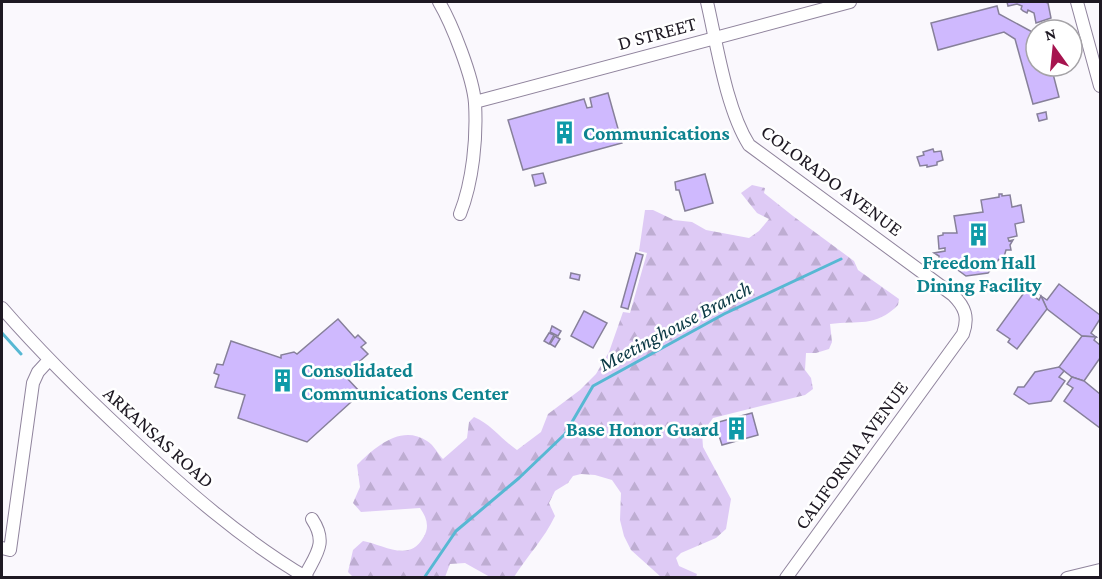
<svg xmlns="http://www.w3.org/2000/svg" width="1102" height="579" font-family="'Crimson Pro',serif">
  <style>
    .forest { fill: url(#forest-firs) }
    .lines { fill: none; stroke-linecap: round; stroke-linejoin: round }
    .stream { stroke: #57b8d3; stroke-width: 3 }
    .building { fill: #cfb9fe; stroke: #87809a; stroke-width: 1.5 }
    .minor-casing { stroke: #90849d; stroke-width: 14 }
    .minor { stroke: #fff; stroke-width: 12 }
    .labels { text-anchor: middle; stroke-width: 5; stroke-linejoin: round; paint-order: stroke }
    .street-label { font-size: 20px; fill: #1e1923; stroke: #fff }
    .culture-label { font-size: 20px; font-weight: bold; fill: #0d838f; stroke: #fff; text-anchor: start }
    .water-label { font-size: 21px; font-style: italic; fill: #093743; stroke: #fff }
  </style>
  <defs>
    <pattern id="forest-firs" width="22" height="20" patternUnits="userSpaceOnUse" patternTransform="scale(1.5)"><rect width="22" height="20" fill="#decaf5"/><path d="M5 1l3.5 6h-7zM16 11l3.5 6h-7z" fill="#beadd2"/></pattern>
  </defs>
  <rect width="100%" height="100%" fill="#faf8fd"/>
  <path class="forest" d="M752,185L765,188L764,193L793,216L854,261L858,270L899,299L898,305C875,328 858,320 830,324L832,342L829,349L816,353H806L805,370L811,378L813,389L805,395L713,418L702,433L703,447L731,499L726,529L716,538L681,553L676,558L679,566L697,574L696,577H661L631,550L624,536L620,520L621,493L612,480L595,475L581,474L573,476L568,483L555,491L549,503L555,516C544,539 528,555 514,577H490L465,563L450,564L445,577H353L348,572L353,550L363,541C382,544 409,563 423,538C430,527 427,518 420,508L361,512L353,503L360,487L357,465C375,447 401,424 427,441C434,445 438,454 443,459L467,438L469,422L474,417C491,424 502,440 517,450L541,432L548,414L580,390L596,374L609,352L623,312L630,313L647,253L639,251L645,210H653L674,220L692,222L706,230L749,238L759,231L769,219L757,213L741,193Z"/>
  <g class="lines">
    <g class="stream">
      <polyline points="2,333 21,354"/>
      <polyline points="424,578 456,531 519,478 565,434 593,386 724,314 841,259"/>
    </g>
  </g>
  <g class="building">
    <polygon points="1007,2 1045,2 1048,3 1051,18 1036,23 1034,13 1028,10 1027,13 1023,11 1021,9 1022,6 1017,4 1008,6"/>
    <polygon points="997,6 999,14 1036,34 1036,66 1051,66 1059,97 1033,104 1015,39 1004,32 938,50 931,23"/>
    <polygon points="608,93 622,143 523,170 508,120 584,99 587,108 592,107 590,98"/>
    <polygon points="1046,112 1047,119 1039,121 1037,114"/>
    <polygon points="933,149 934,152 941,151 943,160 937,162 937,165 927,167 927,165 920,166 917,157 924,155 923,152"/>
    <polygon points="543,173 546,183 535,186 532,175"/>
    <polygon points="705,174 713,203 685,211 679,190 676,190 675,182"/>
    <polygon points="999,194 1002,194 1002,196 1010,195 1012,207 1021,205 1024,222 1015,224 1017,236 1008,238 1009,241 1013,240 1010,245 1011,250 1006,250 1004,257 1000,258 988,273 966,276 951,265 948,266 948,263 939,260 939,256 934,253 945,251 945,248 939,249 938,236 943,235 943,233 957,233 954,216 983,212 981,200 999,197"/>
    <polygon points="636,253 643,255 628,309 621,307"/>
    <polygon points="571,273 580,275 579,280 570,278"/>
    <polygon points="1059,284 1100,315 1100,319 1091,333 1096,337 1082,336 1047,309 1041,296 1047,300"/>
    <polygon points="1026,290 1039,300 1041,296 1047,309 1017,349 1008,342 1010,339 997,330"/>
    <polygon points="584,311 607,323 593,348 571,336"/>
    <polygon points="338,319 355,338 358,335 366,343 361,347 368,354 344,375 361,393 307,442 238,418 245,395 215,387 219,375 214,373 217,364 223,365 231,341 281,358 281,355 294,352 297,354"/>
    <polygon points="552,326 561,331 558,336 550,332"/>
    <polygon points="549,333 554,335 549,344 544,341"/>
    <polygon points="555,336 560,339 555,347 550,344"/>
    <polygon points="1082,336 1096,337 1094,340 1100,345 1100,358 1084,381 1072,377 1059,367"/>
    <polygon points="1059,367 1064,371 1059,377 1065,381 1051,401 1029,404 1014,394 1018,387 1024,387 1035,372"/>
    <polygon points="1072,377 1084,381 1100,394 1100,428 1064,401 1073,388 1067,384"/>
    <polygon points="752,413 758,435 722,445 715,423"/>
  </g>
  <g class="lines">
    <defs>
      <g id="minor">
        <path d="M439,2C452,24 473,77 475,103C477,138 473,181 460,214"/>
        <path d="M707,2C717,45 726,108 749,145L953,295C965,307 969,317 963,334L786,578"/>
        <polyline points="1077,2 1100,86"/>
        <polyline points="475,102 850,2"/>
        <path d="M2,308C41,353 83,394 127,435C182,487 241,539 307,578"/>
        <polyline points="2,548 10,550 33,383 38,372 49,360"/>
        <path d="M305,576C316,554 328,543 312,519"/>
        <polyline points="1067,578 1100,570"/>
      </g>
    </defs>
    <use href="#minor" class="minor-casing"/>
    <use href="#minor" class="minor"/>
  </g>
  <defs>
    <symbol id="building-bare" viewBox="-9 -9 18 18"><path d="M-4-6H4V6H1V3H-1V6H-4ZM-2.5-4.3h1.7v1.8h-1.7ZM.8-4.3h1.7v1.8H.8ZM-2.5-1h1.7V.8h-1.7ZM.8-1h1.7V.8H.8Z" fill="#0f9aa8" stroke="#fff" stroke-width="2.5" paint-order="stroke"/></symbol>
  </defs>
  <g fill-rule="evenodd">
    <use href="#building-bare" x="548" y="116" width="33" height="33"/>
    <use href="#building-bare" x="962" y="218" width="33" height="33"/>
    <use href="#building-bare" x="266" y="364" width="33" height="33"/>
    <use href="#building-bare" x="720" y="412" width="33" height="33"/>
  </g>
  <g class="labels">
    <g class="street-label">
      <text transform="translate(657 33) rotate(-15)" y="7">D STREET</text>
      <text transform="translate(832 180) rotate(37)" y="7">COLORADO AVENUE</text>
      <text transform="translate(159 437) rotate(42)" y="7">ARKANSAS ROAD</text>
      <text transform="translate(851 455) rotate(-54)" y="7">CALIFORNIA AVENUE</text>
    </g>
    <g class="culture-label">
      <text x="583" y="140">Communications</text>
      <text x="979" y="269" text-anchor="middle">Freedom Hall<tspan x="979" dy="23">Dining Facility</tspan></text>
      <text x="301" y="377">Consolidated<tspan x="301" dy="23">Communications Center</tspan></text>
      <text x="719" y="436" text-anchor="end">Base Honor Guard</text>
    </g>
    <g class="water-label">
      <text transform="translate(675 326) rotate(-28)" y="7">Meetinghouse Branch</text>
    </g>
  </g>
  <rect width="1102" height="579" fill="none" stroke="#1e1923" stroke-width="6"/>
  <g transform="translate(1054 48) rotate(345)"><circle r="28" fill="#ffffff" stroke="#a5a3a7" stroke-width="1.5"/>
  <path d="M0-4.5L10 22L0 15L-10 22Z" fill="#a6144f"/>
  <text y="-9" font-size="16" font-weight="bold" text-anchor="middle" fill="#1e1923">N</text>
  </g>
</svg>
